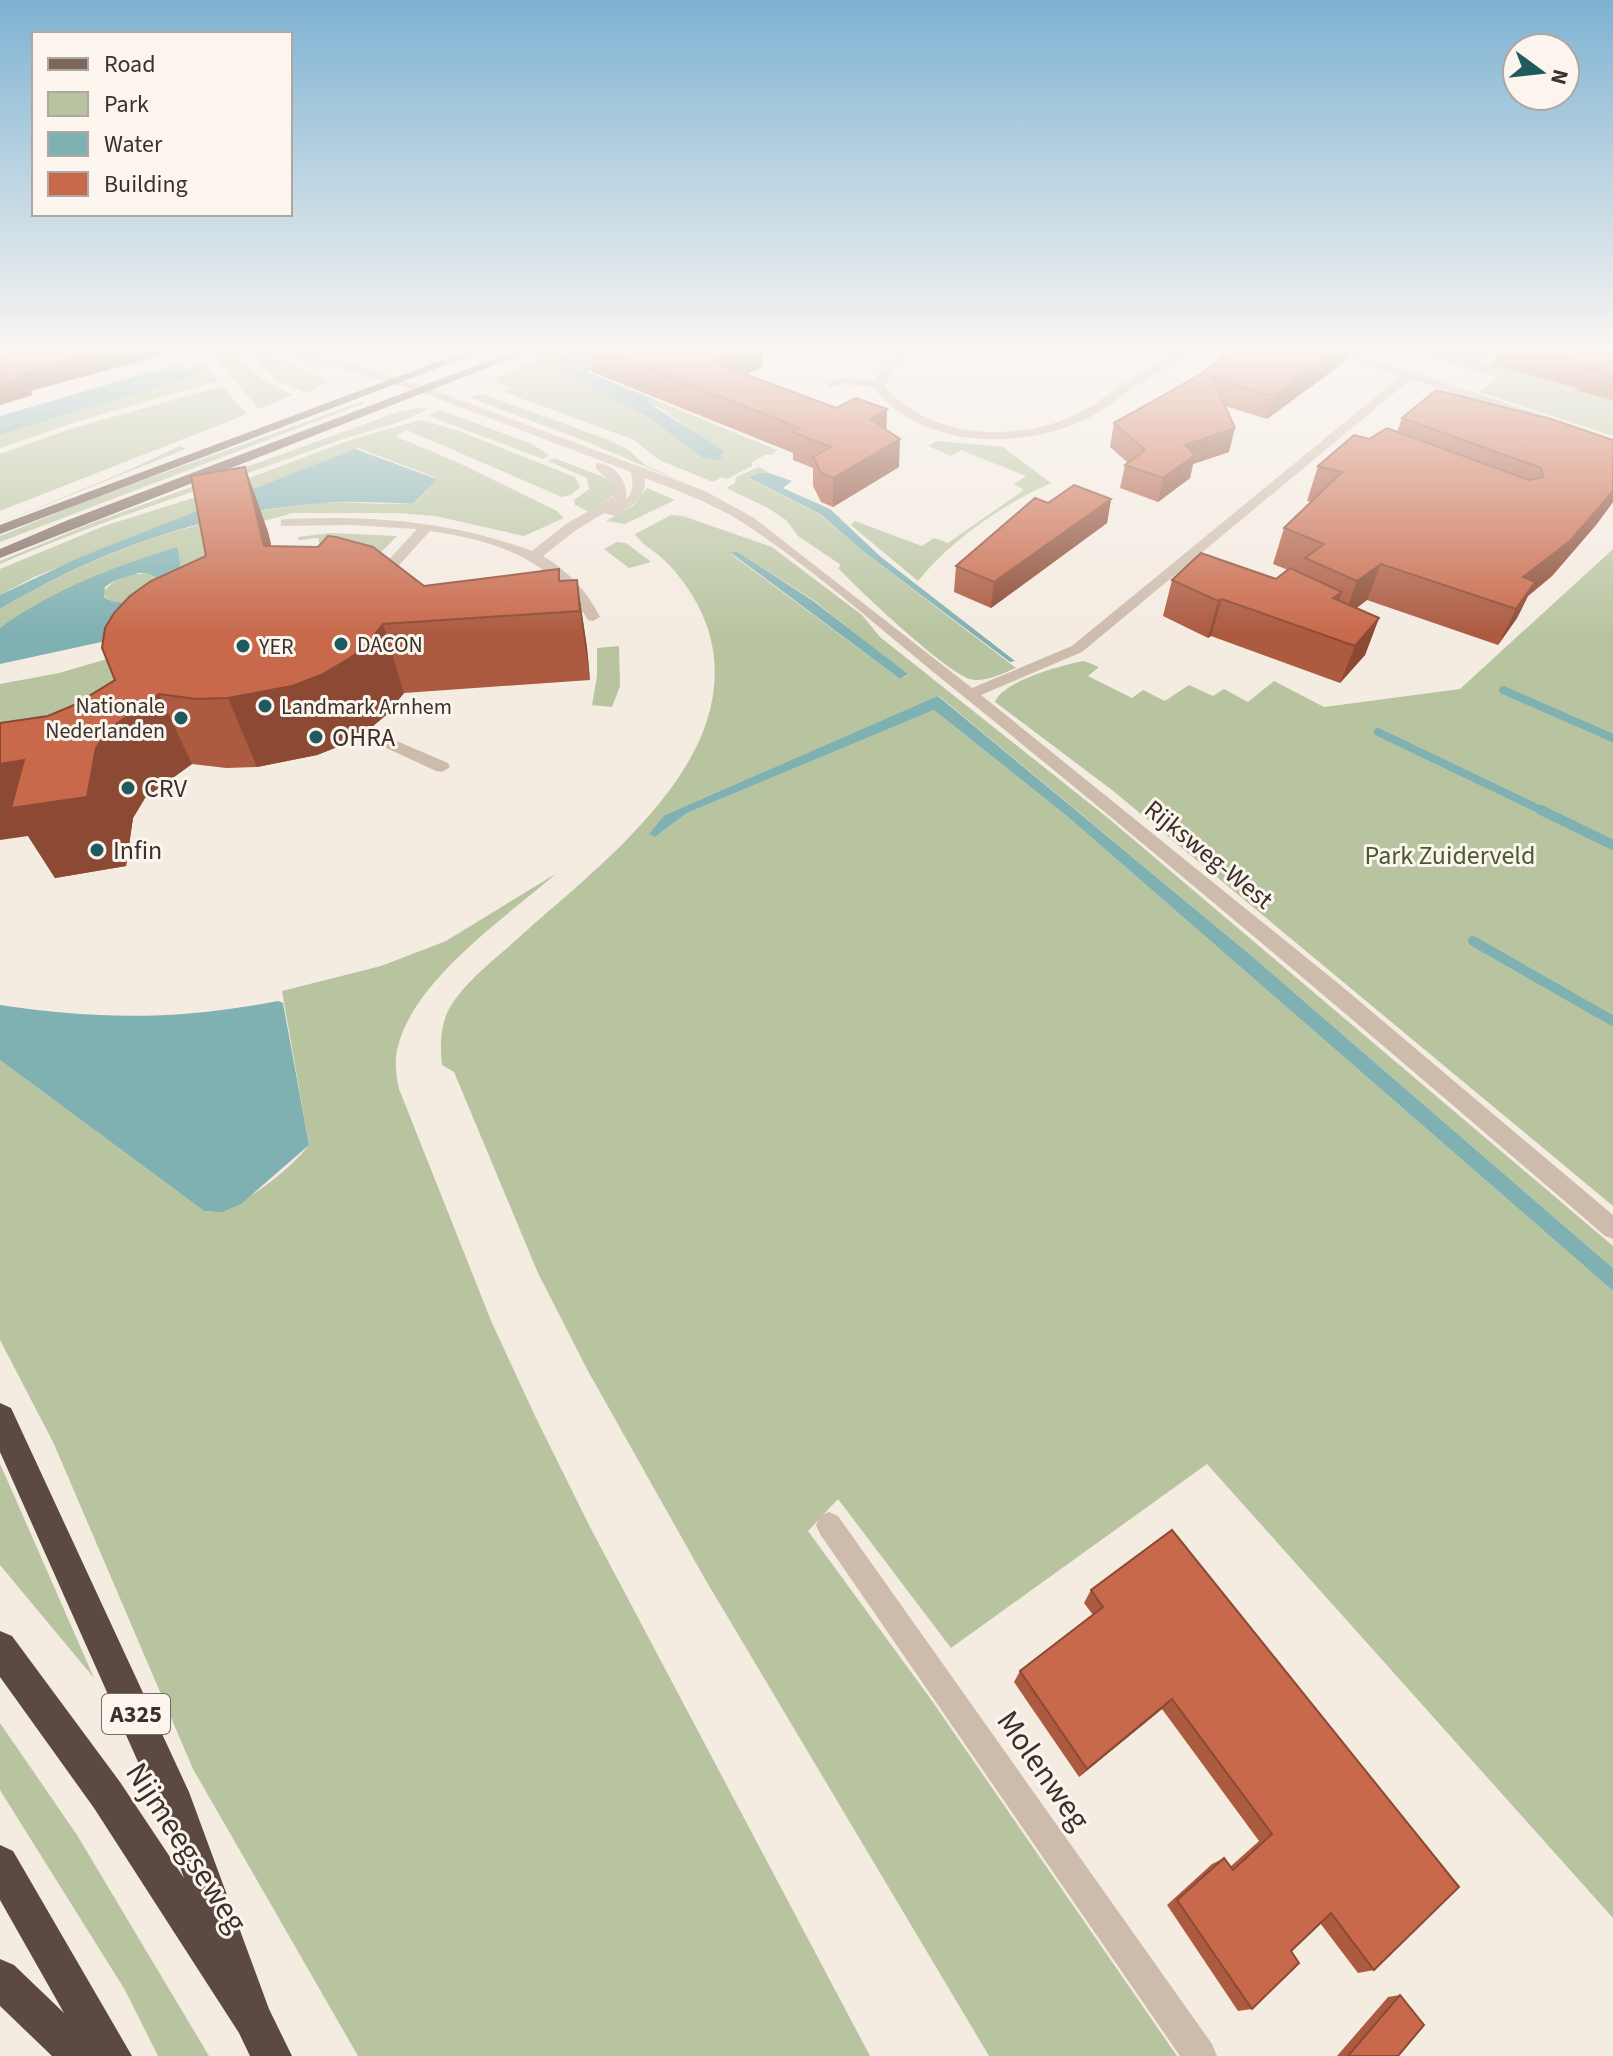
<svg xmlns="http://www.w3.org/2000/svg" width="1613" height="2056" font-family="'Source Sans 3',sans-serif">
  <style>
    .green { fill: #b8c4a0; fill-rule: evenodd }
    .water { fill: #7fb0b2; fill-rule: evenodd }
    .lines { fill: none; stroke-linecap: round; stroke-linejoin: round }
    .stream-far1 { stroke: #7fb0b2; stroke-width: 8 }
    .stream { stroke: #7fb0b2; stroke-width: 10 }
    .minor { fill: #cdbbac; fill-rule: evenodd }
    .major { fill: #7d675c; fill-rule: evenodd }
    .highway { fill: #5c4a42; fill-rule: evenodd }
    .wall { fill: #ac5a40 }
    .shaded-wall { fill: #8c4a34 }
    .building { fill: #c8694b; stroke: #8c4a34; stroke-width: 2 }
    .poi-dot { fill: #1f5a5e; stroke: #fbf5ee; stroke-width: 3 }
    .labels { text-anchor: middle; stroke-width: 6; stroke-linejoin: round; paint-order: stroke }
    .far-poi-label { font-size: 22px; fill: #3b302b; stroke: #fbf5ee; text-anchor: start }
    .shield { fill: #fbf5ee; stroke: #756b66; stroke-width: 2 }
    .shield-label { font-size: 24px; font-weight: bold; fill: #3b302b }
    .poi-label { font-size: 26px; fill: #3b302b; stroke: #fbf5ee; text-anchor: start }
    .street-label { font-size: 26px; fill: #3b302b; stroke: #fbf5ee }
    .park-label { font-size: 26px; fill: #4a5a2e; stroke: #fbf5ee }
    .near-street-label { font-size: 32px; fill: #3b302b; stroke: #fbf5ee }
  </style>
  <rect width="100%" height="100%" fill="#f4ebe1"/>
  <g class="green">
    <polygon points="206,347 227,347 262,379 293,395 259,409"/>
    <polygon points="240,347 255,347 330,382 306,393 276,380"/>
    <polygon points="552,347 579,347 570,351 564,373 648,417 676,438 719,459 724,454 662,409 647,402 651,398 777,450 772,455 765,455 752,462 752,466 727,479 722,477 713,482 659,460 634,440 504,392 510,389 492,380 534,360 532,358"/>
    <polygon points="1396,347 1502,347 1483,362 1526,375 1561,347 1608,349 1568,387 1613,398 1613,436 1479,392 1497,378"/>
    <polygon points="205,363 218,381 82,420 0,448 0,435 194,376 196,372 189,369"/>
    <polygon points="222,386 247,414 0,511 0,454 70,429"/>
    <polygon points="483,394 606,439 627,449 645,465 696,488 580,439 468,397"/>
    <polygon points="361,402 367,402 0,542 0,536 91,499"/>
    <path d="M419,408L429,409C398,425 365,431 332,443C221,484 108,517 0,564V561L95,522L398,412Z"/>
    <polygon points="440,410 532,444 549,455 543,459 429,416"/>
    <path d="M421,420L459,431L575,477L580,487L571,495L562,497L407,430L395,436L459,463L557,511L564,518L524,536L435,516L397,513H293L246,526L139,693L134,713L0,724V684L59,673L114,657L187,613L178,547L100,574L0,628V609C99,550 203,515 318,503C350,500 384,507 416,502L437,478L358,448L34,577L0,595V569L104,526L212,492L350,440Z"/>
    <path d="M936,441L1003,447L1051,483C1003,504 951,540 918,581L851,525L855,521L922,546L934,538L948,543L1024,490L1014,484L1026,476L961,450L951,456L928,446Z"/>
    <polygon points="180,446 186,449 0,523 127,471"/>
    <polygon points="554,458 606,478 615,486 613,496 589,512 575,505 574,500 589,489 587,478 548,461"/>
    <path d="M759,467L769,473H758L750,479L819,514L864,552L1016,668C1003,673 989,681 974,680C951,678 857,588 838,568L841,565L798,536L786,520L768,508L726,488L735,483L736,477Z"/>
    <polygon points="647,488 675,500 625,524 606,521 634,505"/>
    <path d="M671,515L683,516L772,547L862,615L880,637L1108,818L1613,1246V1268L1247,952L939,696L665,815L655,837L687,813L934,710L1068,817L1613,1291V1918L1207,1464L951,1648L838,1499L808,1531L930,1698L1177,2056H989L705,1579L588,1371L538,1273L454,1072L442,1065C440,1047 440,1028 448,1011C463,983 492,962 515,941C595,868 740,765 711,640C704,609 685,580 662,558C653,550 640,543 635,534ZM736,551L812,599L908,675L900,679L731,554Z"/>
    <polygon points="330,533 397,536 349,585 328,576 318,538 299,540 298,537"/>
    <polygon points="617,542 626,543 651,562 629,568 604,549"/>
    <path d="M1613,549V1206L1112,790L995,702C1002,681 1063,665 1084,661L1099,667L1088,676L1132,698L1143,690L1165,701L1189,685L1213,696L1224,689L1248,702L1274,681L1324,707L1460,689Z"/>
    <path d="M131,574H150L160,580C143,594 127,611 105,597L103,592L115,580Z"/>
    <polygon points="619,646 620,686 612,707 592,705 597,676 597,648"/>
    <path d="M557,873C506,917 415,979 398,1046C394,1061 396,1075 399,1089L492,1323L536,1418L590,1527L870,2056H358L193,1769L54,1444L0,1340V1060L204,1211C234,1216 291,1169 309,1145L282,991L381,966L446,941Z"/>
    <polygon points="0,1464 9,1484 94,1678 0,1565"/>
    <polygon points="0,1723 77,1835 209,2056 158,2056 125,1990 0,1790"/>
  </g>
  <g class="water">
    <polygon points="579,347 643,347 587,372 651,398 647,402 724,451 720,460 703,458 648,417 564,373 562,359"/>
    <polygon points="168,367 184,367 196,372 194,376 0,435 0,416"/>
    <path d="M355,449L437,479L414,503C384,504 353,500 322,503C207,512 99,550 0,609V595L78,558Z"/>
    <polygon points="758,473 769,473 792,481 783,488 830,509 881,557 1015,661 1010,662 864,552 820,514 749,478"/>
    <path d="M178,547L187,613L106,641L0,664V628C54,589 115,566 178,547ZM139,573L150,574L160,580C143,594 127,611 104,597L105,587L115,580Z"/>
    <polygon points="736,551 812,600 908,674 900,679 731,553"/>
    <polygon points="938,696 1247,952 1613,1268 1613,1291 1068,817 934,710 687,813 655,837 649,834 665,815"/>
    <path d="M278,1001L283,1003L309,1145L241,1204L222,1212L204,1211L0,1060V1005C101,1020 177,1020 278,1001Z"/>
  </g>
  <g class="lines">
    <g class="stream-far1">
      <polyline points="1503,690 1613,738"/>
      <polyline points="1378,732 1545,812"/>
    </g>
    <g class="stream">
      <polyline points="1541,810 1613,845"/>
      <polyline points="1473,941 1613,1021"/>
    </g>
    <g class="minor">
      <path d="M278,347H292L301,353L328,357L431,389L705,491L754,518L972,688L1072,646L1401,376L1319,347H1336L1549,417V423H1541L1411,379L1082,652L981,695L1339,984L1613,1215V1239L1605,1236C1393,1053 1180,872 963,696C891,639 822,575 745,524C714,504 679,491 645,478C646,499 632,506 615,516L604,513L576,530L543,556C568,571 587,591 600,617L593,621L588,620C551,559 498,541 430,531L382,584L377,585L370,581L372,578L417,529L351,525L281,526V520L286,519C372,515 451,521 532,551L566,524L613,497V484L596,469V463C613,463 629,481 626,499C634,491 633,483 631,472L423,393L323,362L315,361L316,366H308Z"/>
      <path d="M907,347H920L892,370L885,387C931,438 1011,443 1073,416C1089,409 1104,397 1119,387C1140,373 1161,361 1182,347H1195C1180,361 1161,370 1144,381C1123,394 1104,411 1082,421C1016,450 920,448 873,387L843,384L831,387L825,384L843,378L875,380L888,361Z"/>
      <polygon points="373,731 448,763 450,767 442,772 436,771 367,739 367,733"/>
      <polygon points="829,1512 838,1516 1212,2044 1217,2056 1180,2056 820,1534 816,1525 820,1516"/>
    </g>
    <g class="major">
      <polygon points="477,347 493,347 0,534 0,525"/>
      <polygon points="525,347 541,347 0,558 0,549 68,520"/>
    </g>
    <g class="highway">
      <polygon points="0,1403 11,1408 189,1792 269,2009 292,2056 250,2056 239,2033 94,1808 0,1677 0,1631 12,1636 120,1782 184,1878 159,1809 0,1452"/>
      <polygon points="0,1845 13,1851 132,2056 52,2056 0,2006 0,1959 14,1965 64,2013 0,1900"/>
    </g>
  </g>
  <g class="wall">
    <polygon points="588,347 762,347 763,366 746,375 836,408 887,409 886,430 899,467 833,507 821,502 813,486 813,468 793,460 793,453 592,372"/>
    <polygon points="1118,347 1139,347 1131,352"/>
    <polygon points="1235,347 1364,347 1359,351 1351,349 1347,360 1267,419 1225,406 1229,452 1193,464 1190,478 1158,502 1120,488 1125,465 1128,463 1110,447 1114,423 1201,374"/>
    <polygon points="1499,347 1613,347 1613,400 1575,390 1577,388 1492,365"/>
    <polygon points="1402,418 1613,440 1613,502 1596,525 1552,576 1528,596 1517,618 1498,645 1367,600 1356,608 1379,618 1365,655 1340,683 1211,636 1208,638 1163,616 1172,580 1276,579 1288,570 1273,564 1284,528 1311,502 1307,501 1318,466 1369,439 1397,432"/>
    <polygon points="245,467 268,532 271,546 424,586 577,580 587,648 590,680 404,693 386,715 372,727 345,744 317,755 257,767 226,768 192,764 145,798 133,818 126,866 55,878 28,836 48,716 74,705 115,680 206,556"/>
    <polygon points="1111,499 1107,523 991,608 954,592 956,566 1048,503"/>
    <polygon points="1091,1590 1374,1970 1358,1973 1320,1923 1291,1951 1252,2009 1238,2011 1167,1905 1212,1864 1224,1858 1230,1867 1259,1841 1162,1709 1079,1777 1014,1682 1020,1671 1093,1615 1084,1603"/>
    <polygon points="1400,1995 1398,2056 1337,2056 1388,1997"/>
  </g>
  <g class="shaded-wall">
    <polygon points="119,347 170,347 164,349 166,354 31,391 33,395 0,405 0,384 21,374"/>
    <polygon points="745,347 762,347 763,366 715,390 713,362"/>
    <polygon points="1341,347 1351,347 1347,360 1267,419 1273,396"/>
    <polygon points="887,409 886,437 870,419"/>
    <polygon points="1235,428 1229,452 1193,464 1190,478 1158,502 1163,478 1185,445"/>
    <polygon points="900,439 899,467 833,507 833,478"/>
    <polygon points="245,467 268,532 288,613 264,546"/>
    <polygon points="1613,491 1613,502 1596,525 1552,576 1528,596 1517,618 1498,645 1516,609 1523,577"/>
    <polygon points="1111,499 1107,523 991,608 994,582"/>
    <polygon points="1381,564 1367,600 1344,618 1357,581"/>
    <polygon points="577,580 587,648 590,680 580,611"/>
    <polygon points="1342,592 1329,628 1333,598"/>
    <polygon points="1222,599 1211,636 1208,638 1218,601"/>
    <polygon points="1379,618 1365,655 1340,683 1355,646"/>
    <polygon points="383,624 404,693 386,715 372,727 345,744 317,755 257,767 228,698"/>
    <polygon points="159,694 192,764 145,798 133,818 126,866 55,878 28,836 0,840 0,764 109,729"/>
    <polygon points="1172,1699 1162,1709 1079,1777 1087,1769"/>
  </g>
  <g class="building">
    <polygon points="0,347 119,347 21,374 25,378 0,384"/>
    <polygon points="594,347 745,347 713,362 836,408 856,398 887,409 870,419 900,439 833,478 821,473 813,457 831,447 792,432 800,428"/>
    <polygon points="1235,347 1278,347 1283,349 1283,347 1341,347 1273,396 1212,377 1235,428 1185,445 1195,455 1163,478 1125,465 1145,450 1114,423 1201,374"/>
    <polygon points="1522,347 1613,347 1613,374 1586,367 1588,365"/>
    <polygon points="1436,390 1551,419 1613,440 1613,491 1570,541 1523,577 1535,582 1516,609 1381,564 1357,581 1305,558 1324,544 1284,528 1342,472 1318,466 1354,435 1369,439 1387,428 1529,480 1543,477 1541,468 1402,418"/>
    <polygon points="245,467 264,546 318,547 328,536 336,537 373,547 424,586 559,569 559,581 577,580 580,611 383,624 365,647 350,658 321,675 292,686 228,698 196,699 159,694 109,729 96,748 87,797 11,808 24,760 0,764 0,723 48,716 74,705 115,680 102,648 105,628 114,613 130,596 151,581 206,556 191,476"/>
    <polygon points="1074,485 1111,499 994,582 956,566 1035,498 1048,503"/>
    <polygon points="1201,553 1276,579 1290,568 1342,592 1333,598 1379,618 1355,646 1222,599 1218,601 1172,580"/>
    <polygon points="1172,1530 1459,1887 1374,1970 1331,1913 1291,1951 1299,1963 1252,2009 1177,1900 1224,1858 1233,1870 1272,1834 1172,1699 1087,1769 1020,1671 1103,1607 1091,1590"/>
    <polygon points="1400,1995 1424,2025 1398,2056 1348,2056"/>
  </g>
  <linearGradient id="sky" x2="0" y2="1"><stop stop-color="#7eb2d2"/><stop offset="0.55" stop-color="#faf6f2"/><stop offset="1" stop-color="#faf6f2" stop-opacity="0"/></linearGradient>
  <rect width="1613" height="635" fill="url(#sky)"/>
  <g class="poi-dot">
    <circle cx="341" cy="644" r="8"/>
    <circle cx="243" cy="646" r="8"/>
    <circle cx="265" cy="706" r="8"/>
    <circle cx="181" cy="718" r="8"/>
    <circle cx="316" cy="737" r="8"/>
    <circle cx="128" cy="788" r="8"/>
    <circle cx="97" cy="850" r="8"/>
  </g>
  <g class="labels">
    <g class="far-poi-label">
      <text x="357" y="652">DACON</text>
      <text x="259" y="654">YER</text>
      <text x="165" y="713" text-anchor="end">Nationale<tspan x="165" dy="25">Nederlanden</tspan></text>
      <text x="281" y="714">Landmark Arnhem</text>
    </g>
    <rect class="shield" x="102" y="1694" width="68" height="40" rx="6"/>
    <g class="shield-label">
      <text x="136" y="1722">A325</text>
    </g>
    <g class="poi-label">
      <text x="332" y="746">OHRA</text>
      <text x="144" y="797">CRV</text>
      <text x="113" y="859">Infin</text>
    </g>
    <g class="street-label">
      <text transform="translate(1209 854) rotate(39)" y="9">Rijksweg-West</text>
    </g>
    <g class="park-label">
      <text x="1450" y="864">Park Zuiderveld</text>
    </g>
    <g class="near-street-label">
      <text transform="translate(1044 1770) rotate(55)" y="11">Molenweg</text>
      <text transform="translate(187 1847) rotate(57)" y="11">Nijmeegseweg</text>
    </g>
  </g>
  <rect x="32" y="32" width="260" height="184" fill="#fbf5ee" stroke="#aea6a0" stroke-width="2"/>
  <rect x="48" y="58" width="40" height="12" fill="#7d675c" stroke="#aea6a0" stroke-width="2"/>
  <text x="104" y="72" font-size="24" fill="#3b302b">Road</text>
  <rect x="48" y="92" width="40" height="24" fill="#b8c4a0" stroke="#aea6a0" stroke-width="2"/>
  <text x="104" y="112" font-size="24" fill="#3b302b">Park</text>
  <rect x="48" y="132" width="40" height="24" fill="#7fb0b2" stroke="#aea6a0" stroke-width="2"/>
  <text x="104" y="152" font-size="24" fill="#3b302b">Water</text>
  <rect x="48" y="172" width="40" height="24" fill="#c8694b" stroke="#aea6a0" stroke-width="2"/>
  <text x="104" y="192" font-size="24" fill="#3b302b">Building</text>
  <g transform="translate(1541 72) rotate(105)"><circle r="38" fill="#fbf5ee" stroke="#aea6a0" stroke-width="2"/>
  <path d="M0-6L14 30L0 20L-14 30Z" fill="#1f5a5e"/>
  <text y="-12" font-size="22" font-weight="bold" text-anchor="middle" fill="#3b302b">N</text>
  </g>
</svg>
